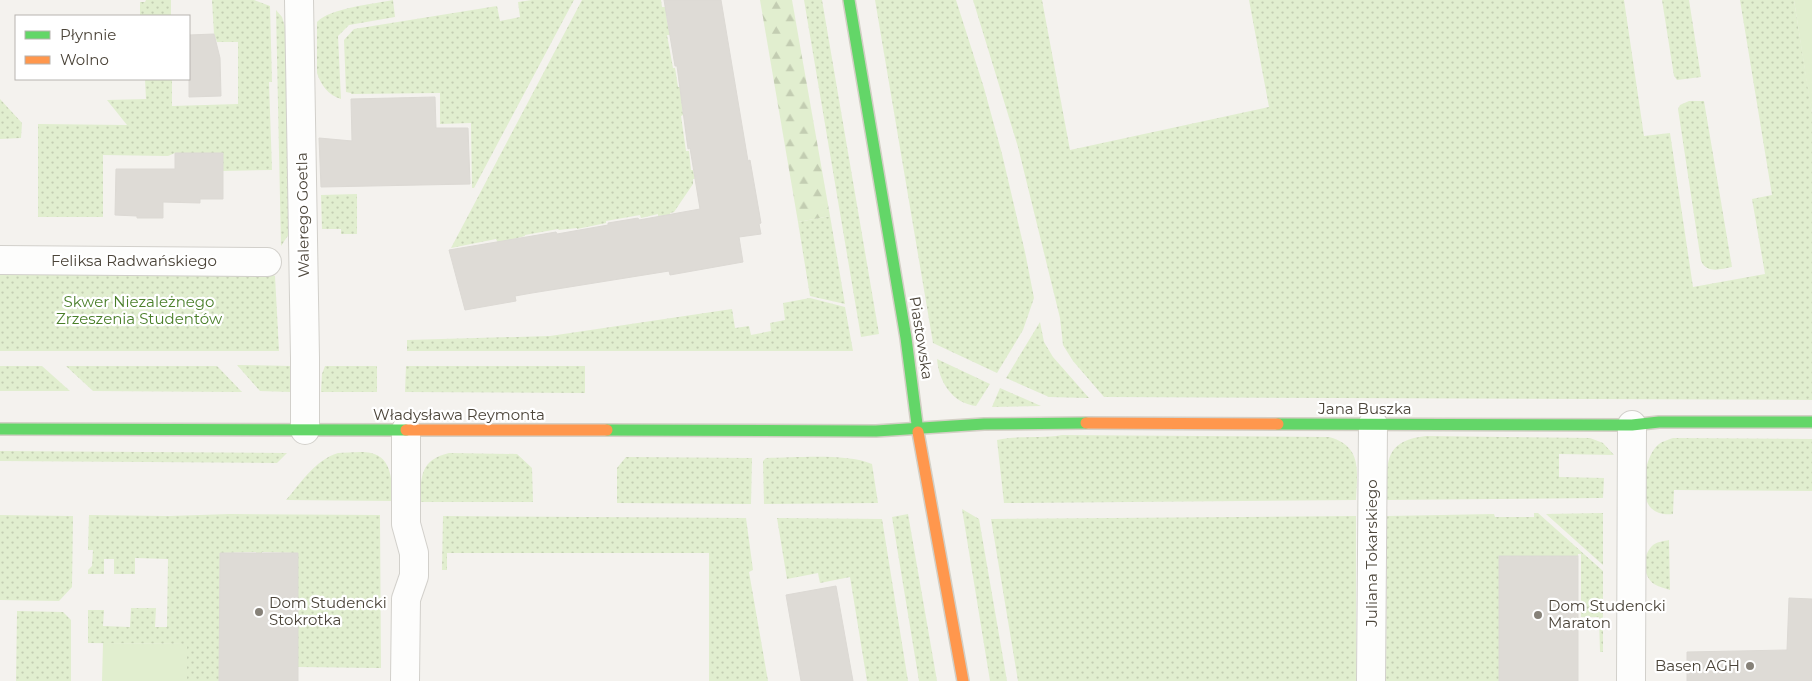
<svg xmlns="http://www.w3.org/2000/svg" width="1812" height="681" font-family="Montserrat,sans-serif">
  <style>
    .grass { fill: url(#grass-dots) }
    .forest { fill: url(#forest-firs) }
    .garden { fill: #e1eecf }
    .building { fill: #dedbd6; stroke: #dcd9d4 }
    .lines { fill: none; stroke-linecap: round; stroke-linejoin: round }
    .street-casing { stroke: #d2d0cb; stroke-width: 30 }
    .fast-casing { stroke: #d3cfc5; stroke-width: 14 }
    .slow-casing { stroke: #d3cfc5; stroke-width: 14 }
    .street { stroke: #fdfdfc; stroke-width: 28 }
    .fast { stroke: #63d668; stroke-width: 11 }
    .slow { stroke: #ff974d; stroke-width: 11 }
    .poi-dot { fill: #868178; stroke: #fff; stroke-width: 2 }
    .labels { text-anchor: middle; stroke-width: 4.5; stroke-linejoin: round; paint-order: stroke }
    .street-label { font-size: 15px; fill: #4b4439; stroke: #fff }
    .park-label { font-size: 15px; fill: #4a7f2a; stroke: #fff }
    .poi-label { font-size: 15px; fill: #4b4439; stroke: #fff; text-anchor: start }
  </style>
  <defs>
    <pattern id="grass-dots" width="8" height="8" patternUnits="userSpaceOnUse" patternTransform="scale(1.25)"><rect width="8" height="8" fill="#e1eecf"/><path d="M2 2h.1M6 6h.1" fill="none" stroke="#c3cdb2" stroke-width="1.8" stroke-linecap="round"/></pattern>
    <pattern id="forest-firs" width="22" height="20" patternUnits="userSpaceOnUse" patternTransform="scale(1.25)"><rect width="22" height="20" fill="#e1eecf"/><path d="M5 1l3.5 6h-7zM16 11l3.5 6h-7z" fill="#c3cdb2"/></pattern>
  </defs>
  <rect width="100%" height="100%" fill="#f4f2ee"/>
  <g class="grass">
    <polygon points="146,0 171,0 171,16 140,16 140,2 145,2"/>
    <polygon points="212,0 254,0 270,6 272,82 269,82 272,170 223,171 223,153 175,153 168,156 103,155 103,217 38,217 38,124 127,125 107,100 146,99 145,79 172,79 172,106 238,104 238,42 217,42 214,34"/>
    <path d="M393,0L395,17L349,25L338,36L341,99C328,95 321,85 317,73V22C330,8 374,4 393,0Z"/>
    <polygon points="532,0 574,0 474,188 472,188 471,123 440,124 440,93 351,94 351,93 346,92 344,40 354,29 497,6 500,21 520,17 518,2"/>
    <polygon points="582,0 661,0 662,7 667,7 668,15 666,15 670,35 667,35 673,68 675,68 678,87 680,87 683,115 681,116 686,151 689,151 691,170 693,170 695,179 693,179 693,184 674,212 670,213 670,215 658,216 658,214 641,218 640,215 606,221 606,223 577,229 577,228 559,230 558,229 525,235 525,236 498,243 496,239 451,248"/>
    <polygon points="804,0 822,0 879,334 861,337"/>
    <polygon points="875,0 956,0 984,88 1002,154 1025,252 1034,298 1023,330 997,373 933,343"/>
    <polygon points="973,0 1042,0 1070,150 1269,107 1249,0 1624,0 1644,136 1670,133 1693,287 1765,274 1752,199 1772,195 1740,0 1794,0 1812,113 1812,400 1104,397 1073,361 1063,345 1060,318 1018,147"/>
    <polygon points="1662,0 1689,0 1701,77 1677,80 1674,76"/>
    <polygon points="276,10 282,17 287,33 291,231 281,246"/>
    <polygon points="0,99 22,123 21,138 0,139"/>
    <path d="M1689,101H1704L1732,267C1721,269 1707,274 1701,261L1678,109L1680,105Z"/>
    <polygon points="357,194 357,234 341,234 341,229 322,229 321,195"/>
    <polygon points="830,216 845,304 810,296 798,222"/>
    <polygon points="0,269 270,273 275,276 279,351 0,351"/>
    <polygon points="810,298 845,307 853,351 407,351 407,340 550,336 732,309 735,328 749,326 751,335 771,331 770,323 785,320 783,303"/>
    <polygon points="1040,322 1044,342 1053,357 1089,398 1049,397 1006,378"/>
    <path d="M937,359L990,384L976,406C952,403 939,382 937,359Z"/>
    <polygon points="237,365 290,366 290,392 260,391"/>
    <polygon points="0,366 42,366 70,391 0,391"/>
    <polygon points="66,366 217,366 242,392 93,391"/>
    <polygon points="325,366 377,366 377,392 321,392 322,374"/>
    <polygon points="406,366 585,366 585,393 405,392"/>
    <polygon points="1000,388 1041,406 992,407"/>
    <path d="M1062,435L1329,437C1363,446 1357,472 1356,500L1004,503L997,440C1019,435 1040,439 1062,435Z"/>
    <path d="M1426,436L1590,438L1603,443L1614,455L1559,454V477L1604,478L1603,498L1387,500C1387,464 1382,441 1426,436Z"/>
    <path d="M1673,438L1812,439V491L1674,490L1673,514C1666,515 1657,514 1651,508C1638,494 1645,455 1659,444C1663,441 1668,440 1673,438Z"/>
    <polygon points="0,451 287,453 277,463 0,461"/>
    <path d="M338,453C348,453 361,451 371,453C393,458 392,483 392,501L286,500C301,483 315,460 338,453Z"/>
    <path d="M449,453L517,454L532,468L533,502H420C421,476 420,460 449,453Z"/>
    <polygon points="626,457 752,458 751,504 617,503 617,468"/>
    <path d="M766,458C796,458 845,453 872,464L878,503L764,504L763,461Z"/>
    <polygon points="962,509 979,519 1007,681 990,681"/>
    <polygon points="1534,513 1538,513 1603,571 1603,652 1600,652 1599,617 1581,617 1581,554 1578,554 1578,556 1500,556 1499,681 1386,681 1387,516 1494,514 1495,517 1534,517"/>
    <polygon points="1603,513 1603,565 1546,514"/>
    <polygon points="230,514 380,515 381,668 298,667 297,553 262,552 262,556 256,556 256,552 220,553 219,681 187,681 187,644 88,643 88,610 104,610 103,626 130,627 131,608 156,608 155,627 167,627 168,559 135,558 135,574 114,574 114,559 104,559 104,574 88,574 88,570 92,566 93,550 88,550 89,515 169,516"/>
    <polygon points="908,514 937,681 919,681 892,517"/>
    <polygon points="0,515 73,516 72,587 59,601 0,600"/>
    <polygon points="443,516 746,518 753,570 749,572 768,681 709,681 709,553 447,553 447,570 442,570"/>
    <polygon points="1356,516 1356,681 1018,681 991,519"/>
    <polygon points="777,518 882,519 908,681 867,681 850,577 820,583 818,573 787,579"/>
    <path d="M1669,540L1670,590C1665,588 1659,587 1654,584C1642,575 1642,555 1653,545C1657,542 1664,541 1669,540Z"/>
    <polygon points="17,611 63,612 71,620 71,681 16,681"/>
  </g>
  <polygon class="forest" points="760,0 792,0 830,216 798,222"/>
  <g class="garden">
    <polygon points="1794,0 1812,0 1812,113 1810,103"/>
    <polygon points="103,643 187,644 187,681 102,681"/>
  </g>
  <g class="building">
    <polygon points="664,0 721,0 748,161 750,160 761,223 759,224 761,234 739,237 743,262 670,275 669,271 532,293 515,296 516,301 465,310 449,250 556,232 557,234 608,225 608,223 638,218 639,220 700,209 690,148 688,149 677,66 675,66"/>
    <polygon points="214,34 220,58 221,96 189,97 189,35"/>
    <polygon points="435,97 436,128 468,128 470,184 321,187 319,138 352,141 351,99"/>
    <polygon points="175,153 223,153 223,199 200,199 200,203 163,202 163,218 137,218 137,216 115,215 116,169 175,169"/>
    <polygon points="220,553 298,553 298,681 219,681"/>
    <rect x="1499" y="556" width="79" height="125"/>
    <polygon points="836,586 853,681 801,681 786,595"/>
    <polygon points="1789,598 1812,599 1812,681 1687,681 1687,652 1787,650"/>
  </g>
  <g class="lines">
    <defs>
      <g id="street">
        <polyline points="299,0 305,358 305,430"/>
        <polyline points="0,260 267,262"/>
        <polyline points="405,681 406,599 414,576 414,553 406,524 406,430"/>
        <polyline points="1371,681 1373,424"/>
        <polyline points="1631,681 1632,425"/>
      </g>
      <g id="fast">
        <polyline points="849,0 906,338 918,432"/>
        <polyline points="1278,424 1632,425 1659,422 1812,422"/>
        <polyline points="0,429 406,430"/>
        <polyline points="607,430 876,431 984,424 1086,423"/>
      </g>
      <g id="slow">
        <polyline points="1086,423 1278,424"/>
        <polyline points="406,430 607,430"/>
        <polyline points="918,432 963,681"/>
      </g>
    </defs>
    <use href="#street" class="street-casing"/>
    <use href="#fast" class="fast-casing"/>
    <use href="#slow" class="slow-casing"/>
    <use href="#street" class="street"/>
    <use href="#fast" class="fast"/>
    <use href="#slow" class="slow"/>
  </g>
  <g class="poi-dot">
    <circle cx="259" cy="612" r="5"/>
    <circle cx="1538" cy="615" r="5"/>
    <circle cx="1750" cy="666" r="5"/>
  </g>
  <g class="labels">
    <g class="street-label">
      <text transform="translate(303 215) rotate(-91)" y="5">Walerego Goetla</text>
      <text x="134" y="266">Feliksa Radwańskiego</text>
      <text transform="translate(921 338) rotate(81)" y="5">Piastowska</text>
      <text x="1365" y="414">Jana Buszka</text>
      <text x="459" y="420">Władysława Reymonta</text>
      <text transform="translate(1372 553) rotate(-90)" y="5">Juliana Tokarskiego</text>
    </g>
    <g class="park-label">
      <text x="139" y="307">Skwer Niezależnego<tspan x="139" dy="17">Zrzeszenia Studentów</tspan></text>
    </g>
    <g class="poi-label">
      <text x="269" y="608">Dom Studencki<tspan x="269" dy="17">Stokrotka</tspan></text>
      <text x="1548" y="611">Dom Studencki<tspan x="1548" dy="17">Maraton</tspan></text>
      <text x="1740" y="671" text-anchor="end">Basen AGH</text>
    </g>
  </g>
  <rect x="15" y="15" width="175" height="65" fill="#ffffff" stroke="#b7b4b0"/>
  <rect x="25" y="31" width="25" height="8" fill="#63d668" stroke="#b7b4b0"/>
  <text x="60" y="40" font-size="15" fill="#4b4439">Płynnie</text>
  <rect x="25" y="56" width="25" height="8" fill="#ff974d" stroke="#b7b4b0"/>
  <text x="60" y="65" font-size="15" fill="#4b4439">Wolno</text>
</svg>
